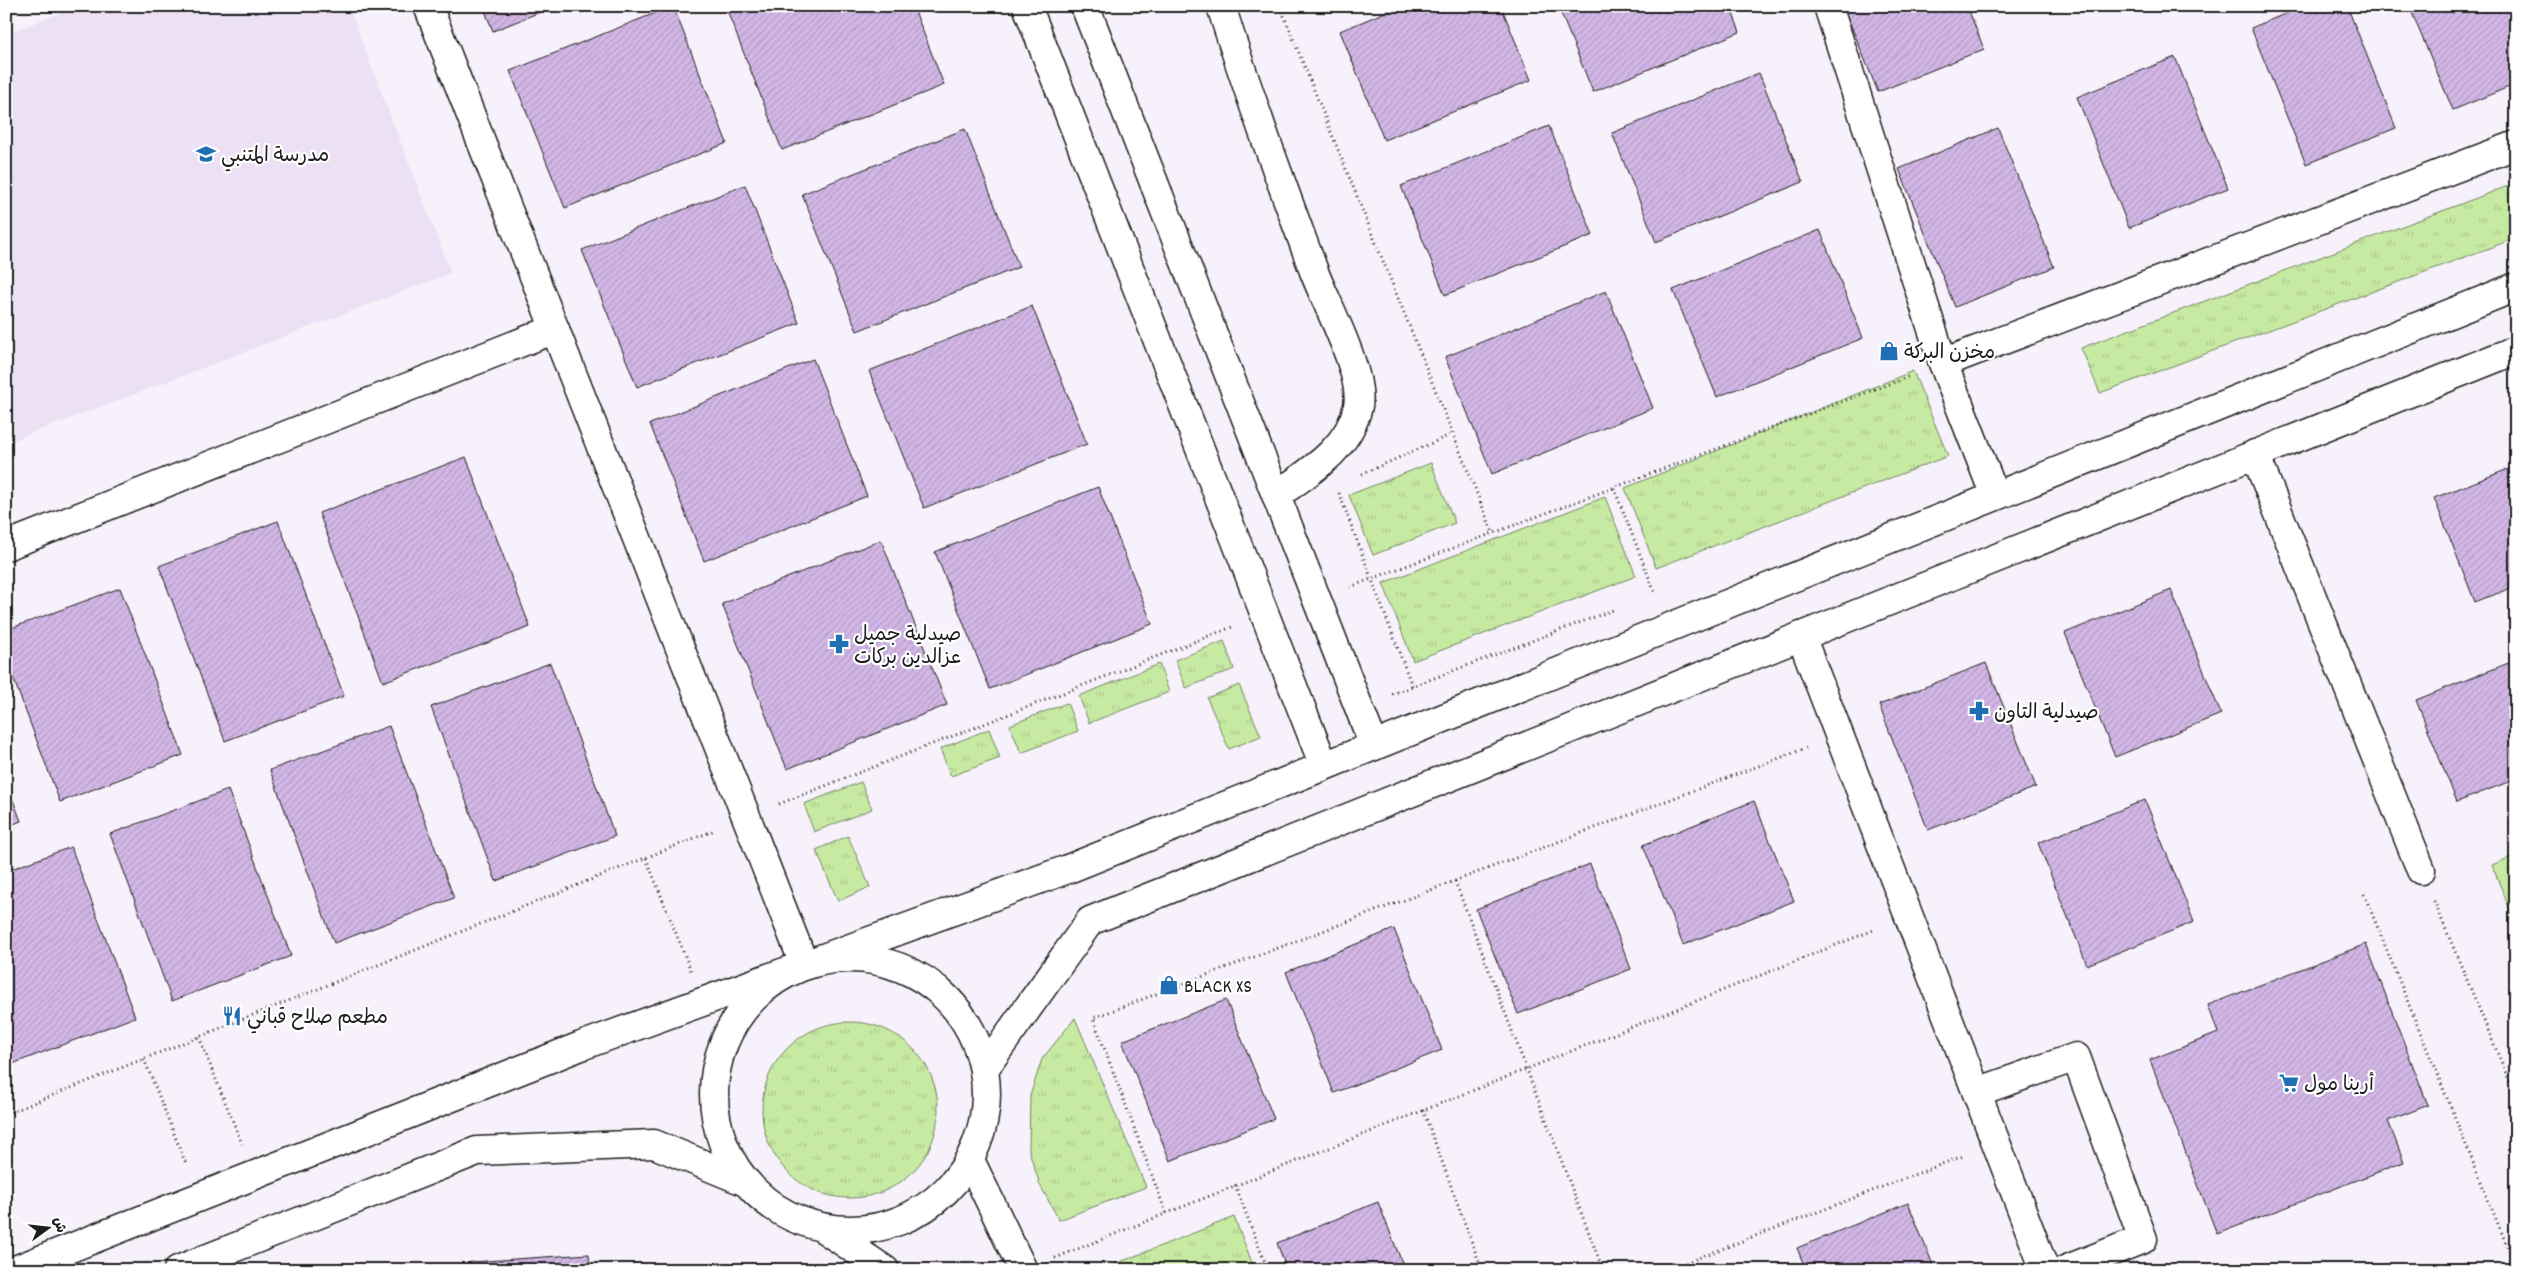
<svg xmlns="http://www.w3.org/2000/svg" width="2522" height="1276" font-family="Dekko,'Playpen Sans Arabic',sans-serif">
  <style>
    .built { fill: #ebe0f4 }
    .grass { fill: url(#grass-tufts); stroke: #728360 }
    .building { fill: url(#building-hatch); stroke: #1c1c1c }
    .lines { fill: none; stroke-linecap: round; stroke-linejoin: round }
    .minor-casing { stroke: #1c1c1c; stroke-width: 31 }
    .path { stroke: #1c1c1c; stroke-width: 3; stroke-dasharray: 1 4; stroke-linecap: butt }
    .minor { stroke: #fff; stroke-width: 28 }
    .labels { text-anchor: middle; stroke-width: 4.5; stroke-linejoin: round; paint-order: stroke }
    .poi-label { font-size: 20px; fill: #1c1c1c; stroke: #fff; text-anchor: start }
  </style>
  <defs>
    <pattern id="grass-tufts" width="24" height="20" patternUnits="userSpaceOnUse" patternTransform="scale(1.25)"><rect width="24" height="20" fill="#c7eaa3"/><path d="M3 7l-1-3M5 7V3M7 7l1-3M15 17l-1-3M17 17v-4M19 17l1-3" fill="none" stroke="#aac88c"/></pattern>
    <pattern id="building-hatch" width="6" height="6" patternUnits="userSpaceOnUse" patternTransform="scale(1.25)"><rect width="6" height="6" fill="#d2b7e6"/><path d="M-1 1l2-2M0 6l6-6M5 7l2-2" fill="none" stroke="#b49dc5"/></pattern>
  </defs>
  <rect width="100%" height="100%" fill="#f6f1fa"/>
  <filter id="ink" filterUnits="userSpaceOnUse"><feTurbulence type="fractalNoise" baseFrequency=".02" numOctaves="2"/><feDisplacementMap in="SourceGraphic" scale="10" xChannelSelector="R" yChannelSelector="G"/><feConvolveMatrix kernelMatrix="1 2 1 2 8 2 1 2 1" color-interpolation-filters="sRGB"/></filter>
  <g filter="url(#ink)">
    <polygon class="built" points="78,6 348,6 451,273 6,443 6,34"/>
    <g class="grass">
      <polygon points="2516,183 2516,238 2100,393 2081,348"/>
      <polygon points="1913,371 1948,456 1656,568 1625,488"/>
      <polygon points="1431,463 1455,523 1373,555 1349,495"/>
      <polygon points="1605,497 1636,576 1413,661 1383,583"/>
      <polygon points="1224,641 1234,669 1186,688 1175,660"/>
      <polygon points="1159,664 1169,692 1089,723 1079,696"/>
      <polygon points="1239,685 1261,736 1229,749 1207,698"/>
      <polygon points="1067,703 1078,731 1021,753 1010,725"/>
      <polygon points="989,729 1000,758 951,776 940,749"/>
      <polygon points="861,782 872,809 814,832 804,804"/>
      <polygon points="848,836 870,887 838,901 816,850"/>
      <polygon points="2516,855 2516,925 2492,865"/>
      <polygon points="1075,1018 1146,1187 1059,1220 1040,1185 1029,1151 1030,1096 1042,1059"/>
      <circle cx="850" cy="1110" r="88"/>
      <polygon points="1234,1217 1255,1270 1123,1270 1115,1264"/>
    </g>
    <g class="building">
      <polygon points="483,6 555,6 493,31"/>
      <polygon points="673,6 727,143 565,208 510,71"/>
      <polygon points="745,6 913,6 944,85 782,150 728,13"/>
      <polygon points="1400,6 1501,6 1531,80 1384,140 1340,31"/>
      <polygon points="1558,6 1730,6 1740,32 1593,92"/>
      <polygon points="1843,6 1967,6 1984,49 1878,92"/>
      <polygon points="2304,6 2347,6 2396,128 2306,164 2251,28"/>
      <polygon points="2409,6 2516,6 2516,84 2453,110"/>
      <polygon points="2175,57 2228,188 2129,228 2077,97"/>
      <polygon points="1759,73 1803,182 1656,242 1612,133"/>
      <polygon points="1549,126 1593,235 1445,295 1401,186"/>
      <polygon points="1998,128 2054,267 1955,307 1899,169"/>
      <polygon points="965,129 1019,267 857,331 802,194"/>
      <polygon points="745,185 799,323 637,387 582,250"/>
      <polygon points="1820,230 1863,338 1717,397 1673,290"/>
      <polygon points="1606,291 1653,408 1492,474 1445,357"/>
      <polygon points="1032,306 1087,444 924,508 869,371"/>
      <polygon points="813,359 867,496 704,561 650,424"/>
      <polygon points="466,457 530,627 383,682 319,513"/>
      <polygon points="2516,466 2516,586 2475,602 2434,498"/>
      <polygon points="1098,487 1152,624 990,689 935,552"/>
      <polygon points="278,521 344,696 225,741 159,566"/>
      <polygon points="881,540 947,705 787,769 722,604"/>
      <polygon points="120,588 183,755 60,802 6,659 6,630"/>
      <polygon points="2171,590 2221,714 2115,757 2065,633"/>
      <polygon points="2516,660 2516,779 2457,802 2416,700"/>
      <polygon points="550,663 615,836 496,881 431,707"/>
      <polygon points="1986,663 2036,787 1928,830 1879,705"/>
      <polygon points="389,726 454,898 334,943 270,770"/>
      <polygon points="6,782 21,821 6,827"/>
      <polygon points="228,790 291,956 172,1001 110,834"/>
      <polygon points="2145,800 2194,922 2087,965 2038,843"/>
      <polygon points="1754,801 1794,901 1683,945 1643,845"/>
      <polygon points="71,847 135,1017 7,1066 6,871"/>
      <polygon points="1590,864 1631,969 1518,1014 1476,909"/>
      <polygon points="1394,929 1442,1050 1334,1093 1286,972"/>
      <polygon points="2366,944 2428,1105 2388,1121 2404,1162 2217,1234 2150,1060 2218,1033 2208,1005"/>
      <polygon points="1226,1000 1274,1119 1170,1161 1122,1041"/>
      <polygon points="1378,1202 1405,1270 1287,1270 1277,1243"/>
      <polygon points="1908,1203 1935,1270 1806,1270 1797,1248"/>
      <polygon points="589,1254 590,1270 471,1270 471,1262"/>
    </g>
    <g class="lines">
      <defs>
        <g id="minor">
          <polyline points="428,6 804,964"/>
          <polyline points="1027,6 1324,766"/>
          <polyline points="1085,6 1374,746"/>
          <path d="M1221,6C1249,96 1282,185 1315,274C1327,305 1364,374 1358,406C1349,449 1310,471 1277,495"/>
          <polyline points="1828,6 1943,363 1995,496"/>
          <polyline points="1943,363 2516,145"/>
          <polyline points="2255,454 2421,870"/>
          <polyline points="6,546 555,329"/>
          <polyline points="1801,636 2045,1270"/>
          <circle cx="850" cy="1094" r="136"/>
          <polyline points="984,1069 1090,921 2516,350"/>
          <polyline points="1977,1092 2076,1057 2143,1239 2065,1270"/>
          <polyline points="970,1160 1023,1270"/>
          <polyline points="824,1229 885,1270"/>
          <polyline points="15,1270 581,1046 1068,869 2516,287"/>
          <polyline points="178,1270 477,1151 654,1144 746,1182"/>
        </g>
      </defs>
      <use href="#minor" class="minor-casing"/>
      <g class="path">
        <polyline points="1280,6 1493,533"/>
        <polyline points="1362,474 1452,434"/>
        <polyline points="1614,488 1655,593"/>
        <polyline points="1339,493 1412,686"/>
        <polyline points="1350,587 1910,376"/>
        <polyline points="1392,694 1613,610"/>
        <polyline points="779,804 1232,627"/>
        <polyline points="646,858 691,971"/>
        <polyline points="1455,881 1603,1270"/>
        <polyline points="2364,894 2516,1268"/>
        <polyline points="2434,901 2516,1097"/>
        <polyline points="199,1037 242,1144"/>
        <polyline points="144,1059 186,1164"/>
        <polyline points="1423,1110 1482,1270"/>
        <polyline points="6,1114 715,830"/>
        <polyline points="1235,1185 1268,1270"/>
        <polyline points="1166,1213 1093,1018 1806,748"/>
        <polyline points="1055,1258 1876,929"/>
        <polyline points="1667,1270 1963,1156"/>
      </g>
      <use href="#minor" class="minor"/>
    </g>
  </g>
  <defs>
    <symbol id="school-bare" viewBox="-9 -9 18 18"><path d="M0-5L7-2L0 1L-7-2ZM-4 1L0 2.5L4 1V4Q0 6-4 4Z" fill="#1f6fb2" stroke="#fff" stroke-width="2.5" paint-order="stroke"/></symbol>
    <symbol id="shop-bare" viewBox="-9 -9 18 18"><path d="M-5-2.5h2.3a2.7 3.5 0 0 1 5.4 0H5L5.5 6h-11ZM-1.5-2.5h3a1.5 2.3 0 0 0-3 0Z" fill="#1f6fb2" stroke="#fff" stroke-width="2.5" paint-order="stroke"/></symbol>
    <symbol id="pharmacy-bare" viewBox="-9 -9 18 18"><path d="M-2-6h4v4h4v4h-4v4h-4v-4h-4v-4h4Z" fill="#1f6fb2" stroke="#fff" stroke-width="2.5" paint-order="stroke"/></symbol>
    <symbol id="restaurant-bare" viewBox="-9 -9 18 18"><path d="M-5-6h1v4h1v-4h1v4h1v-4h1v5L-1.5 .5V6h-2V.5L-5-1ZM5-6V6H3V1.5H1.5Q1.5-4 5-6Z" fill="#1f6fb2" stroke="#fff" stroke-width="2.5" paint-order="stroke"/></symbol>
    <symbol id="supermarket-bare" viewBox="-9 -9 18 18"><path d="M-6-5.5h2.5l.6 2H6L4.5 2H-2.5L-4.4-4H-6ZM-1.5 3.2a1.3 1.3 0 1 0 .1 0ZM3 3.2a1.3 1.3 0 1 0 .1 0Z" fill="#1f6fb2" stroke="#fff" stroke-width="2.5" paint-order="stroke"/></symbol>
  </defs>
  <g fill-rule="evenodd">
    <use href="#school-bare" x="192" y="140" width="28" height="28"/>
    <use href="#shop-bare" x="1875" y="337" width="28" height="28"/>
    <use href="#pharmacy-bare" x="825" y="630" width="28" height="28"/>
    <use href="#pharmacy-bare" x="1965" y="697" width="28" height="28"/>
    <use href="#shop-bare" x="1155" y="971" width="28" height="28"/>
    <use href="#restaurant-bare" x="218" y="1002" width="28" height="28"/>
    <use href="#supermarket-bare" x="2275" y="1069" width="28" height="28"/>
  </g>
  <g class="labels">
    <g class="poi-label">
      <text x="221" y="161">مدرسة المتنبي</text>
      <text x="1904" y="358">مخزن البركة</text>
      <text x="854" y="640">صيدلية جميل<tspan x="854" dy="23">عزالدين بركات</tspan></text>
      <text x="1994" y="718">صيدلية التاون</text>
      <text x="1184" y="992">BLACK XS</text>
      <text x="247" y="1023">مطعم صلاح قباني</text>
      <text x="2304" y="1090">أرينا مول</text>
    </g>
  </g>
  <rect width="2522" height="1276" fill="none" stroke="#fff" stroke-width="25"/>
  <rect x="12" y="12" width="2497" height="1251" fill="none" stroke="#1c1c1c" stroke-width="2" filter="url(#ink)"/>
  <g transform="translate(48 1228) rotate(75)" stroke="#ffffff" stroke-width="4" paint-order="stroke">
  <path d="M0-4L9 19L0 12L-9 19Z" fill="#1c1c1c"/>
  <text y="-8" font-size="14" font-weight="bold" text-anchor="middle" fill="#1c1c1c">ش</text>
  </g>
</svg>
